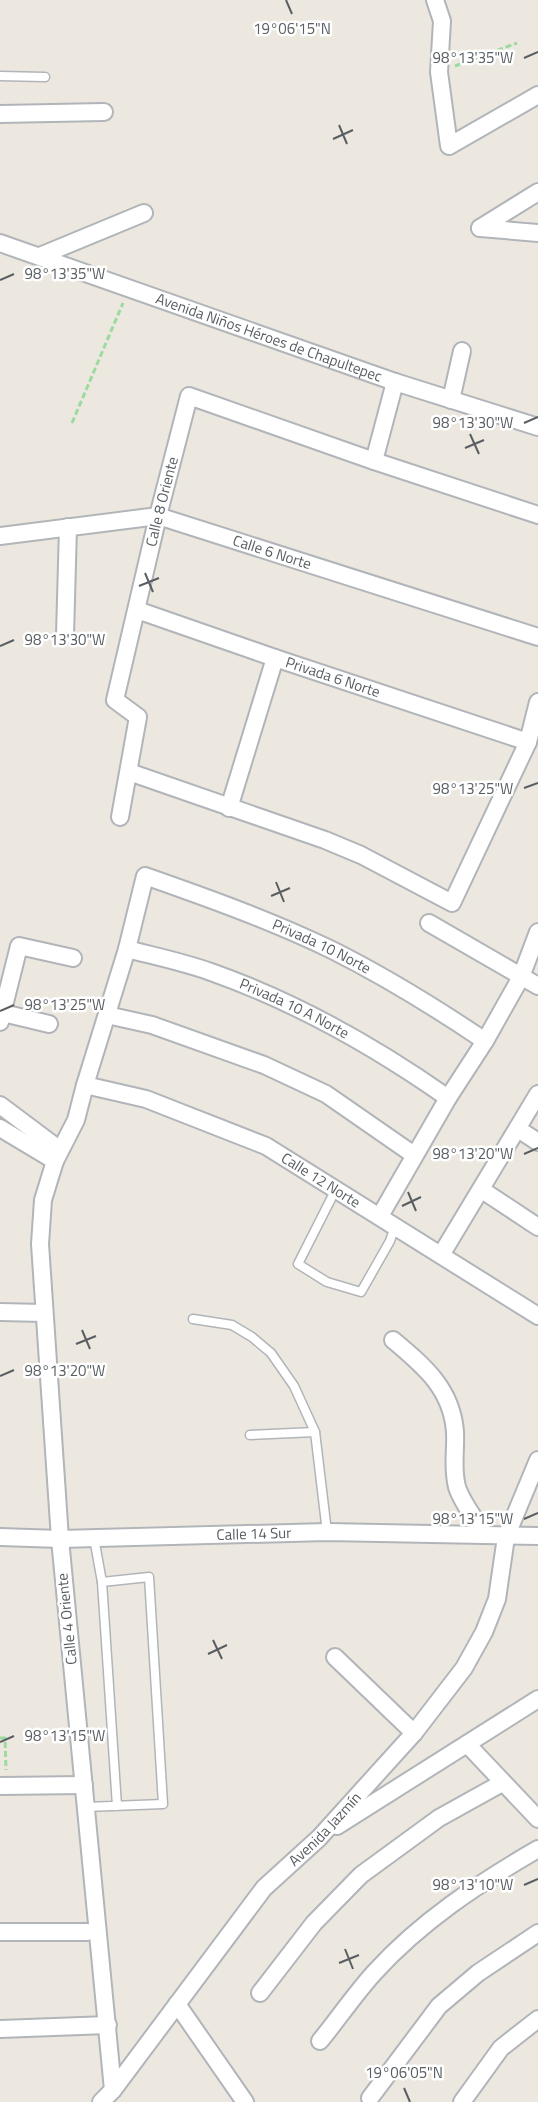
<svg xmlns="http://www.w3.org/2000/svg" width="538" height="2102" font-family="'Titillium Web',sans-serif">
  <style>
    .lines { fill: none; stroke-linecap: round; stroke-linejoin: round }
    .service-casing { stroke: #b1b5b9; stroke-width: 11 }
    .minor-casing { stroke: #b1b5b9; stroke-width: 20 }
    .path { stroke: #9bdba0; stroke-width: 3; stroke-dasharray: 6 3; stroke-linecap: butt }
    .service { stroke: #fff; stroke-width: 8 }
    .minor { stroke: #fff; stroke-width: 16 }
    .ticks { fill: none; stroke: #585e62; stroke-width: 2 }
    .labels { text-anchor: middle; stroke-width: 5; stroke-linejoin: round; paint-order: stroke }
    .street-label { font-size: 15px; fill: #585e62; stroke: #fff }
    .ticks-label { font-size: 15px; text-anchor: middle; fill: #585e62; stroke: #fff; stroke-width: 5; stroke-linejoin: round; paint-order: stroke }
  </style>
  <rect width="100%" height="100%" fill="#ede8df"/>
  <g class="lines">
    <defs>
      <g id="service">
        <polyline points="0,76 45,77"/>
        <polyline points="336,1189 298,1264 327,1282 361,1292 390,1241 395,1226"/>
        <polyline points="193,1319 232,1325 252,1337 271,1353 294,1386 315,1432"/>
        <polyline points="250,1435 315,1432 327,1532"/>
        <polyline points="94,1538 102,1582"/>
        <polyline points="86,1807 163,1804 149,1577 102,1582 117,1806"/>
      </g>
      <g id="minor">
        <polyline points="435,0 442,21 439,72 449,146 538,95"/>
        <polyline points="0,114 104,112"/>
        <polyline points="480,228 538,192"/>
        <polyline points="480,228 538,233"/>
        <path id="s1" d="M0,243L395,382L538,427"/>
        <polyline points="40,256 144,213"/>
        <polyline points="451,400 462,351"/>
        <polyline points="374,461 395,382"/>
        <path id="s2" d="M0,536L158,516L538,637"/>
        <path id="s3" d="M137,610L275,658L528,742"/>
        <polyline points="65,635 68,527"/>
        <polyline points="129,772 325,840 361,855 452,903 528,742 538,702"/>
        <polyline points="229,808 275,658"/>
        <path id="s4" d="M120,817L138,717L115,700L158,516L189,396L374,461L538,515"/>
        <polyline points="429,923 538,986"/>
        <path id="s5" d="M127,949C154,956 183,962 211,972C296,1002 374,1046 448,1098"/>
        <polyline points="3,1013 49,1024"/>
        <polyline points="107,1015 152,1025 264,1065 326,1094 414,1155"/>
        <polyline points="0,1022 19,946 73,958"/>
        <path id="s6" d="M85,1085L146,1099L266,1146L538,1316"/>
        <polyline points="0,1105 60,1150"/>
        <polyline points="0,1128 55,1161"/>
        <polyline points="518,1129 538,1142"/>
        <polyline points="482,1190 538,1227"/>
        <polyline points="380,1216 448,1098 485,1041 521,977 538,932"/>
        <polyline points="441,1255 538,1094"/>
        <polyline points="0,1312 44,1313"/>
        <path d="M393,1340C424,1366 452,1389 455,1432C456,1451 452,1468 457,1487C462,1503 476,1520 485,1535"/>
        <path id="s7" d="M0,1537L60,1539L327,1532L538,1536"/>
        <polyline points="335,1657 414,1733"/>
        <polyline points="467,1744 538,1819"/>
        <polyline points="0,1786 84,1785"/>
        <polyline points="337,1826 538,1699"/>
        <polyline points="0,1932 87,1932"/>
        <polyline points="260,1993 314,1923 361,1875 439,1818 502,1783"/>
        <polyline points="177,2004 245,2102"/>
        <polyline points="0,2029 108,2025"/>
        <path d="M320,2041C338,2019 355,1994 374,1973C420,1922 479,1883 538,1849"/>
        <path id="s8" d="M113,2090L60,1539L40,1244L43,1200L55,1161L76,1120L85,1085L127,949L145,876C208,898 272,921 332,950C386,977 436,1008 485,1041"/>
        <polyline points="370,2098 439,2006 478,1973 538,1933"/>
        <path id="s9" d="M101,2102L113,2090L264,1888L319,1838L414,1733L464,1668L484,1632L497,1599L506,1537L538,1460"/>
        <polyline points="462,2102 501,2048 538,2019"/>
      </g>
    </defs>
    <use href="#service" class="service-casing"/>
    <use href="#minor" class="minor-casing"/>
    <g class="path">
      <polyline points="455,66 517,43"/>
      <polyline points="72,423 123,303"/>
      <polyline points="0,1738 5,1738 6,1770"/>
    </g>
    <use href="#service" class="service"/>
    <use href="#minor" class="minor"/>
  </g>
  <path class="ticks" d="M286,0L292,14M524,58L538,52M339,125L347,144M333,139L353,130M0,280L14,274M524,423L538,417M470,434L479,454M465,448L484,440M145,573L153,592M139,586L159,578M0,646L14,640M524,788L538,783M276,882L284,902M271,896L290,888M0,1011L14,1005M524,1154L538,1148M408,1192L416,1211M402,1206L421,1197M82,1330L90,1349M76,1344L96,1336M0,1376L14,1370M524,1519L538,1513M213,1640L222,1659M208,1654L227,1645M0,1742L14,1736M524,1885L538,1879M345,1949L353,1969M339,1963L359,1955M404,2088L410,2102"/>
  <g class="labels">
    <g class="street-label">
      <text dy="5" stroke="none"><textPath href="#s1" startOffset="285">Avenida Niños Héroes de Chapultepec</textPath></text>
      <text dy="5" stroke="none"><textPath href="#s4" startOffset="334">Calle 8 Oriente</textPath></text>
      <text dy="5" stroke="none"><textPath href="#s2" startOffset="279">Calle 6 Norte</textPath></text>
      <text dy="5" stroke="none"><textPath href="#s3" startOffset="207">Privada 6 Norte</textPath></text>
      <text dy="5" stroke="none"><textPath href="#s8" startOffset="1424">Privada 10 Norte</textPath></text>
      <text dy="5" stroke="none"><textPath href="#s5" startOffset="178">Privada 10 A Norte</textPath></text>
      <text dy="5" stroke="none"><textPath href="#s6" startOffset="256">Calle 12 Norte</textPath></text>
      <text dy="5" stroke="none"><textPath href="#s7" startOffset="254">Calle 14 Sur</textPath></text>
      <text transform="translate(67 1619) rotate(-96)" y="5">Calle 4 Oriente</text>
      <text dy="5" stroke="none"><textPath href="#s9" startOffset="354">Avenida Jazmín</textPath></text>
    </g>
  </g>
  <g class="ticks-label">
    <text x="292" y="34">19°06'15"N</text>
    <text x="473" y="63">98°13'35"W</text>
    <text x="65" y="279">98°13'35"W</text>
    <text x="473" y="428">98°13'30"W</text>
    <text x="65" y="645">98°13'30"W</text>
    <text x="473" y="794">98°13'25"W</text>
    <text x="65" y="1010">98°13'25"W</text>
    <text x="473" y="1159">98°13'20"W</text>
    <text x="65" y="1376">98°13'20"W</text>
    <text x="473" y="1524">98°13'15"W</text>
    <text x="65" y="1741">98°13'15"W</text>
    <text x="473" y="1890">98°13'10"W</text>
    <text x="404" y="2078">19°06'05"N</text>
  </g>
</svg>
